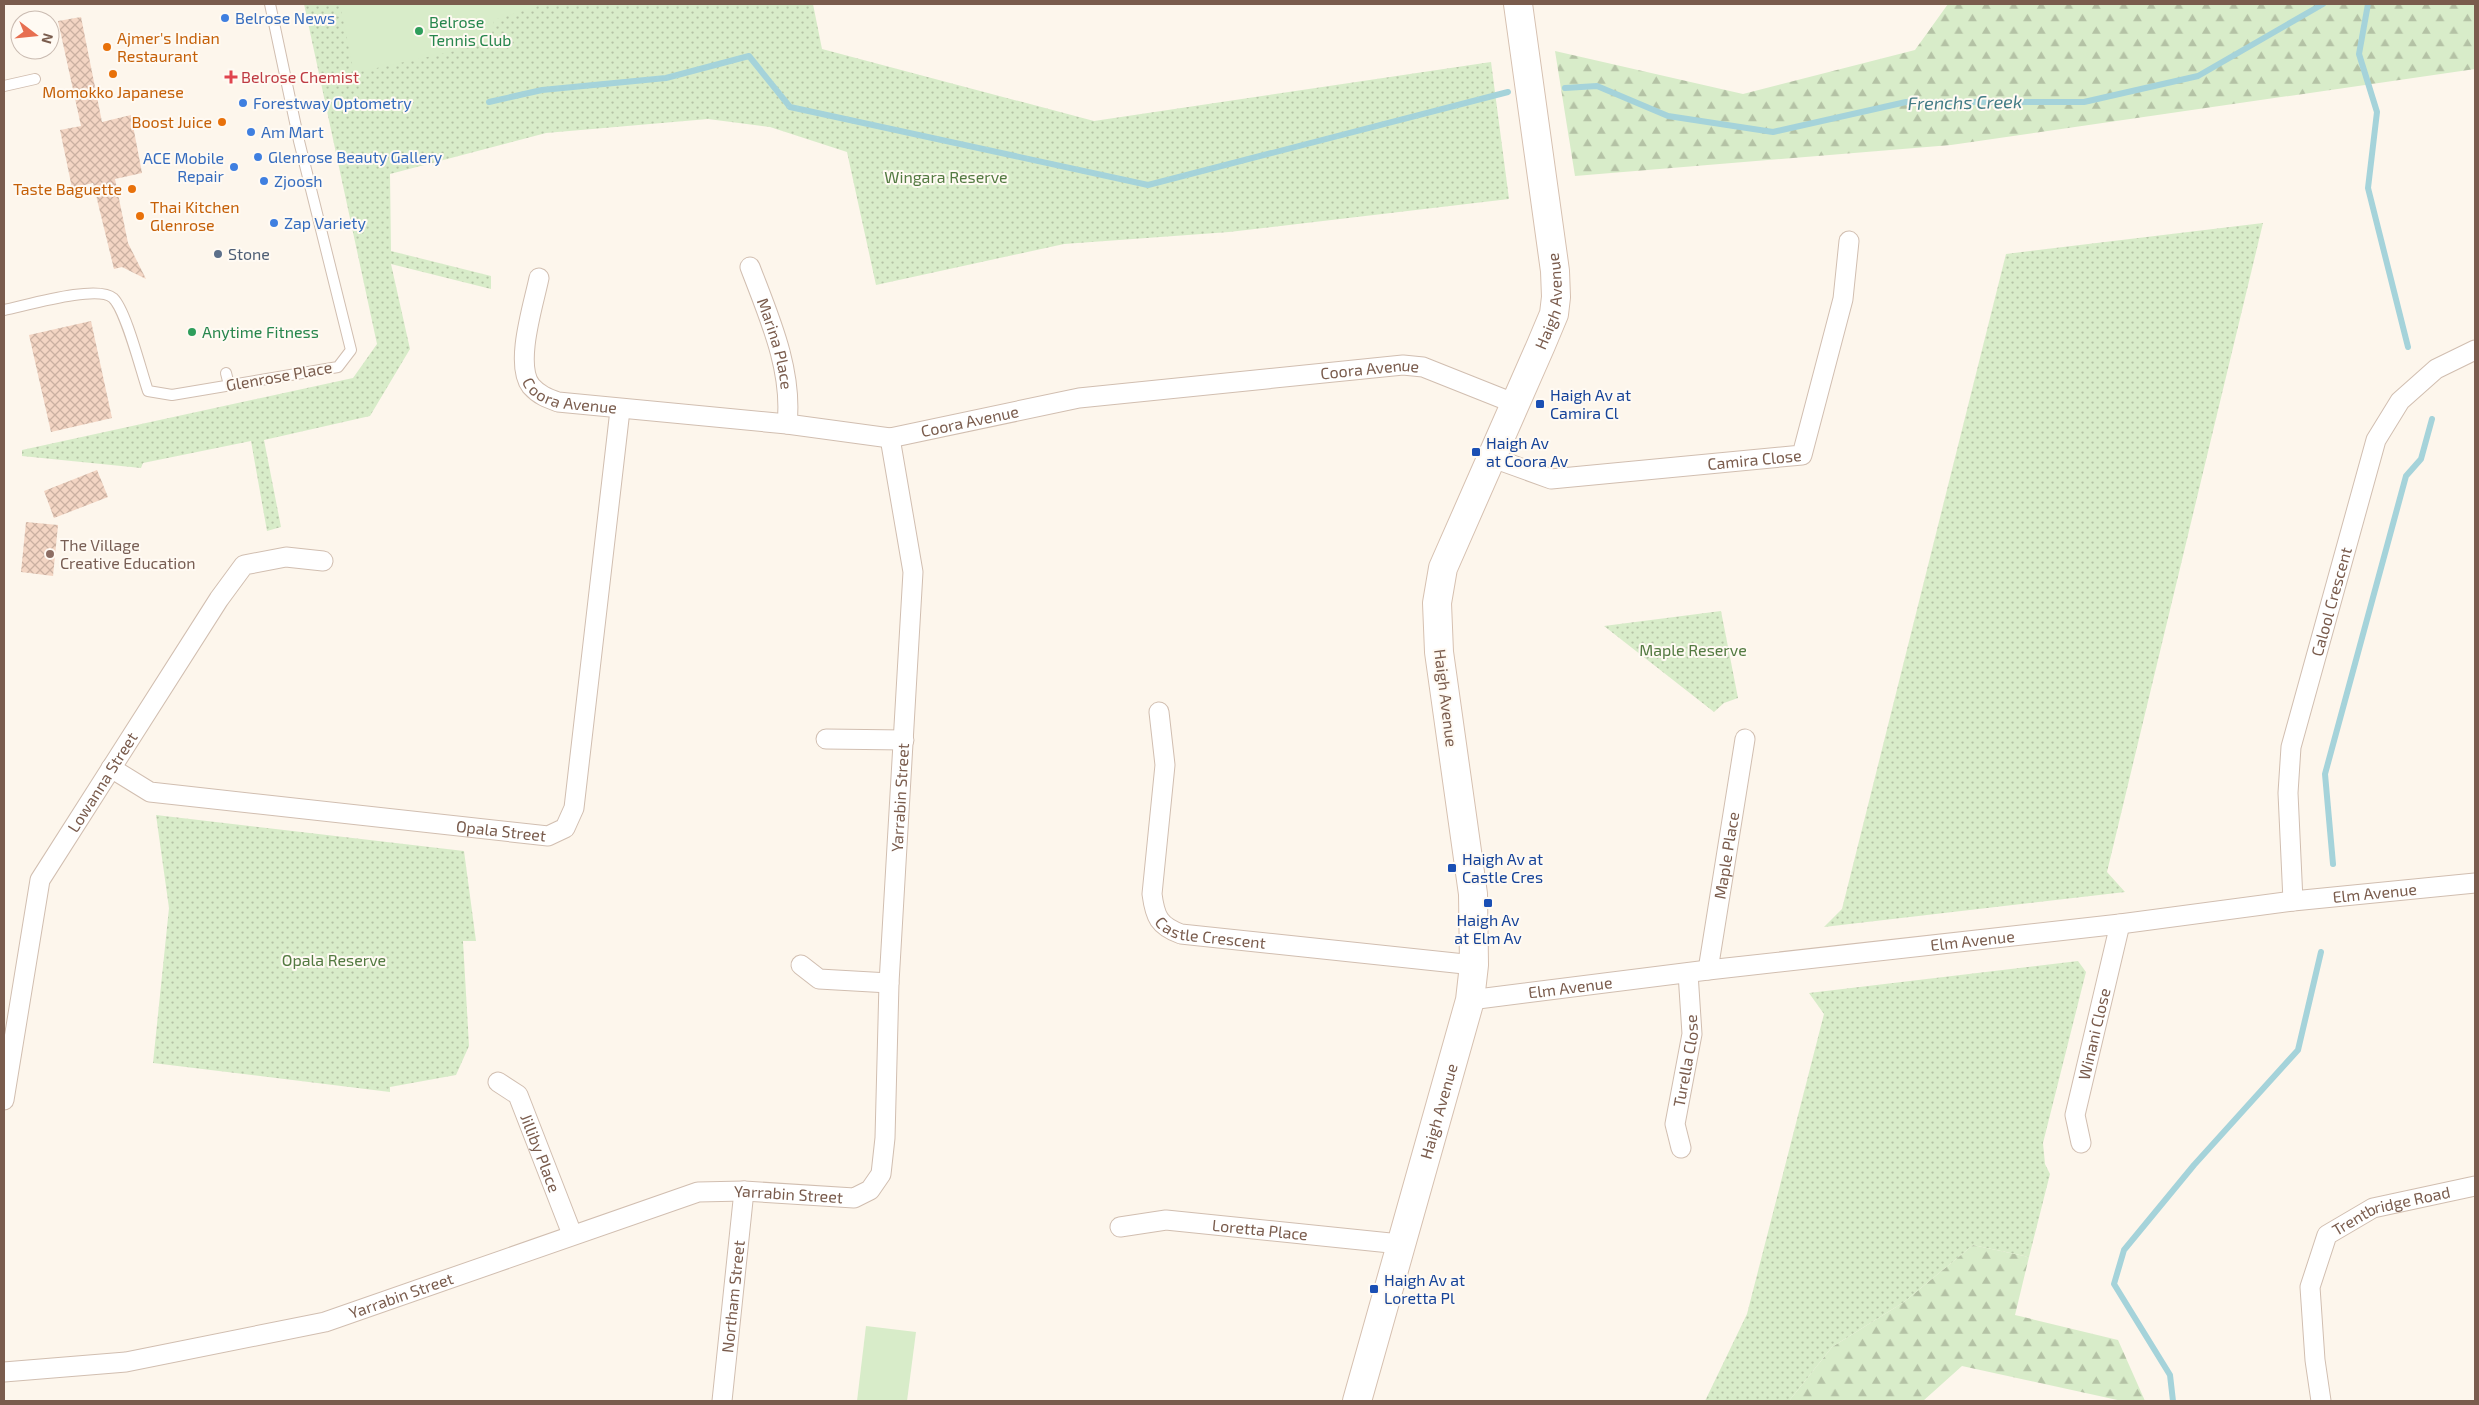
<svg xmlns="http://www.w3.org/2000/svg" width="2479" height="1405" font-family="'Exo 2',sans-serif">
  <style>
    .forest { fill: url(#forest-firs) }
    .park { fill: url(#park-dots) }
    .pitch { fill: #d8ecc9 }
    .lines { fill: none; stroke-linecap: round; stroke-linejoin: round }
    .stream { stroke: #a5d3da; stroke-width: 6 }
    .building { fill: url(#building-cross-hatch) }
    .lane-casing { stroke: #d1beb0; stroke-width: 12 }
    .street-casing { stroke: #d1beb0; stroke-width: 21 }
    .secondary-casing { stroke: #d6c0b0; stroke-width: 30 }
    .lane { stroke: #fff; stroke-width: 10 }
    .street { stroke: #fff; stroke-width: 19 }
    .secondary { stroke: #fff; stroke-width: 28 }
    .shop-dot { fill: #3f7fe0; stroke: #fffaf3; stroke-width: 2 }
    .leisure-dot { fill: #2e9e5b; stroke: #fffaf3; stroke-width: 2 }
    .food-dot { fill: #e8710a; stroke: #fffaf3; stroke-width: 2 }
    .health-dot { fill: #e0444e; stroke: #fffaf3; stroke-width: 2 }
    .service-dot { fill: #5c6f8a; stroke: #fffaf3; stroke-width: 2 }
    .transit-dot { fill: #1a4fb4; stroke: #fffaf3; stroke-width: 2 }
    .education-dot { fill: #8d6e63; stroke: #fffaf3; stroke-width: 2 }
    .labels { text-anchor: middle; stroke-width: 4; stroke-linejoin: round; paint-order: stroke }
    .shop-label { font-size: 16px; fill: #366cbe; stroke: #fffaf3; text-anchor: start }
    .leisure-label { font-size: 16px; fill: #27864d; stroke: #fffaf3; text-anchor: start }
    .food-label { font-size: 16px; fill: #c56008; stroke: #fffaf3; text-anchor: start }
    .health-label { font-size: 16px; fill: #be3a42; stroke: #fffaf3; text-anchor: start }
    .park-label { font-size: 16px; fill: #537a41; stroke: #fffaf3 }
    .service-label { font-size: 16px; fill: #4e5e75; stroke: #fffaf3; text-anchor: start }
    .street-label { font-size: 16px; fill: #7a5c4d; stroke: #fffaf3 }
    .transit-label { font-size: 16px; fill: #164399; stroke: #fffaf3; text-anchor: start }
    .education-label { font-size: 16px; fill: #785e54; stroke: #fffaf3; text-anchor: start }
    .water-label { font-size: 18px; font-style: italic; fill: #437c86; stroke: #fffaf3 }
  </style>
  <defs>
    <pattern id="forest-firs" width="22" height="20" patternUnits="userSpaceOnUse" patternTransform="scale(1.25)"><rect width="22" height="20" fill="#d8ecc9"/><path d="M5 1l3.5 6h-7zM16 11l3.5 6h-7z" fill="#b4c2a5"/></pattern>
    <pattern id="park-dots" width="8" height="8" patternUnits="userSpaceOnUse" patternTransform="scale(1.25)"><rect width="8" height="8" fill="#d8ecc9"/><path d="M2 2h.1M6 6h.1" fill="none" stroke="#b4c2a5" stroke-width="1.8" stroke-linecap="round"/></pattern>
    <pattern id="building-cross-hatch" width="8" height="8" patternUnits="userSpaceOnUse" patternTransform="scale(1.25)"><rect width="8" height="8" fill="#f3d5c3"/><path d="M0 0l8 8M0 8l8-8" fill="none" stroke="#cab0a1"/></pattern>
  </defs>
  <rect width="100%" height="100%" fill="#fdf6ec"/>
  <g class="forest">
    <polygon points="1948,4 2475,4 2475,69 1951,145 1575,176 1555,51 1743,94 1915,50"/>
    <polygon points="1973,1245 2029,1257 2015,1315 2118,1340 2145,1401 2122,1401 1962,1366 1923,1401 1789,1401 1832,1347 1904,1302"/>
  </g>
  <g class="park">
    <polygon points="304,4 813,4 822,49 1094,121 1491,62 1509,199 1229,232 1064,244 876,285 847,152 770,127 708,119 546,133 390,174 391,251 491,276 491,289 391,264 410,349 370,416 264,440 281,527 267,531 251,441 143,463 141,468 22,456 22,450 353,378 377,344"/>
    <polygon points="2263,223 2107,872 2125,892 1824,927 1842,909 2006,254"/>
    <polygon points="1721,611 1738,698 1724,703 1714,712 1604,626"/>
    <polygon points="156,815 464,851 476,941 463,941 469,1046 456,1075 390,1087 390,1092 153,1063 169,908"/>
    <polygon points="2078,961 2086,972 2043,1143 2045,1164 2050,1174 2029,1257 1973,1245 1904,1302 1832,1347 1789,1401 1705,1401 1747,1314 1824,1014 1809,993"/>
  </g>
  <g class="pitch">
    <polygon points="340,4 544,4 494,20 491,43 354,73"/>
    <polygon points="866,1326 916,1332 907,1401 857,1401"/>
  </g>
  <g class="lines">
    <g class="stream">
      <polyline points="2368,4 2359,54 2377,112 2368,188 2408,347"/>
      <polyline points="1565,88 1597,86 1668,116 1773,132 1906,102 2084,102 2198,76 2323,4"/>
      <polyline points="489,102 542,90 666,78 749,56 790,107 1148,185 1508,92"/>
      <polyline points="2333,864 2325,774 2406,476 2421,459 2432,419"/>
      <polyline points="2173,1401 2170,1375 2114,1284 2124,1250 2194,1165 2298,1050 2321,952"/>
    </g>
  </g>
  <g class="building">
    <polygon points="81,17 102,122 131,115 142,173 115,179 128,243 146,279 122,267 114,269 93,183 72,188 60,130 81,126 58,21"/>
    <polygon points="91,321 112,418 51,432 29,335"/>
    <polygon points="97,470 108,497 54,518 44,491"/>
    <polygon points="26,522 58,525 53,576 21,572"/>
  </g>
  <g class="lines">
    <defs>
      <g id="lane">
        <polyline points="4,86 35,79"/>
        <path d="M4,310C25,306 97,284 113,298C126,310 141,371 148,391L172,395L338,367L351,350L299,141L270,4"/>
        <polyline points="226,373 229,385"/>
      </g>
      <g id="street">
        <path id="s1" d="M750,267C769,317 793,370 787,424"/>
        <path id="s2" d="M539,278C534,303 514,364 531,386C539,395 547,398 558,402L787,424L890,438L1079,398L1403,365L1423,367L1516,404"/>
        <path id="s3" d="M1493,458L1551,479L1802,455L1843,299L1849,241"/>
        <path id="s4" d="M1159,712L1165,765L1152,894C1155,917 1159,926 1181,934L1474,965"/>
        <polyline points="826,739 904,740"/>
        <path id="s5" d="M111,768L150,792L548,836L565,828L574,808L620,410"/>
        <path id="s6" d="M2293,901L2288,793L2291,747L2376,440L2400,401L2436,369L2475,350"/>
        <polyline points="801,965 819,979 889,983"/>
        <path id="s7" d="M1708,970L1745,739"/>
        <path id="s8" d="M1470,1000L1708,970L2120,924L2293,901L2475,883"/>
        <path id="s9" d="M498,1082L518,1095L572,1234"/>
        <path id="s10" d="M4,1100L40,880L219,599L244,565L286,557L323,561"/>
        <path id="s11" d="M2081,1143L2075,1115L2120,924"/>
        <path id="s12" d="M1681,1148L1675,1124L1692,1034L1688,973"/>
        <path id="s13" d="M1120,1227L1166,1220L1400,1244"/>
        <path id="s14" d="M4,1372L126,1362L325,1322L698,1192L744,1191L854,1198L870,1190L881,1174L885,1138L889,983L913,572L890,438"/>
        <path id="s15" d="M722,1401L744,1191"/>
        <path id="s16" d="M2321,1401L2315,1360L2310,1287L2327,1235L2373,1208L2475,1186"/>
      </g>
      <g id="secondary">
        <path id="s17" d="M1357,1401L1470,1000L1474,965L1473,894L1439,652L1437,603L1443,568L1541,345L1554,314L1556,297L1555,271L1518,4"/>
      </g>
    </defs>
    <use href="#lane" class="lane-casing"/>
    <use href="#street" class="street-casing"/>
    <use href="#secondary" class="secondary-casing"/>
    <use href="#lane" class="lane"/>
    <use href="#street" class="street"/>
    <use href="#secondary" class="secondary"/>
  </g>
  <g class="shop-dot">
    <circle cx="225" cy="18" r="5"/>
    <circle cx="243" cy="103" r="5"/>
    <circle cx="251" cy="132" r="5"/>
    <circle cx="258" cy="157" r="5"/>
    <circle cx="234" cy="167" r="5"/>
    <circle cx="264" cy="181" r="5"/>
    <circle cx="274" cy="223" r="5"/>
  </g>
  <g class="leisure-dot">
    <circle cx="419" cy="31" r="5"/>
    <circle cx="192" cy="332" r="5"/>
  </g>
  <g class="food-dot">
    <circle cx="107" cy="47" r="5"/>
    <circle cx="113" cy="74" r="5"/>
    <circle cx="222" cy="122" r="5"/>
    <circle cx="132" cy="189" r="5"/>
    <circle cx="140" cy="216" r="5"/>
  </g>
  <path class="health-dot" d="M228.5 69.5h5v5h5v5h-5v5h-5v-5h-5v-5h5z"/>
  <circle class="service-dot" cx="218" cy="254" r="5"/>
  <g class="transit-dot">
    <rect x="1535" y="399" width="10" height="10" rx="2.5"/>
    <rect x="1471" y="447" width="10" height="10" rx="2.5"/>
    <rect x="1447" y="863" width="10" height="10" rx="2.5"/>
    <rect x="1483" y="898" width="10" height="10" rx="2.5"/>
    <rect x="1369" y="1284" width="10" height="10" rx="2.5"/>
  </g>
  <circle class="education-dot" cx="50" cy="554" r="5"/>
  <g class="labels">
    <g class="shop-label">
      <text x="235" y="24">Belrose News</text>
      <text x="253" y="109">Forestway Optometry</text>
      <text x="261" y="138">Am Mart</text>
      <text x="268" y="163">Glenrose Beauty Gallery</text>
      <text x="224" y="164" text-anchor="end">ACE Mobile<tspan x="224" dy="18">Repair</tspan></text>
      <text x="274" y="187">Zjoosh</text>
      <text x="284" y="229">Zap Variety</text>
    </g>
    <g class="leisure-label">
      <text x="429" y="28">Belrose<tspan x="429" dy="18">Tennis Club</tspan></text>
      <text x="202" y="338">Anytime Fitness</text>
    </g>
    <g class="food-label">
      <text x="117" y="44">Ajmer's Indian<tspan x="117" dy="18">Restaurant</tspan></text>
      <text x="113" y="98" text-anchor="middle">Momokko Japanese</text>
      <text x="212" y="128" text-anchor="end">Boost Juice</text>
      <text x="122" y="195" text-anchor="end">Taste Baguette</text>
      <text x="150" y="213">Thai Kitchen<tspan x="150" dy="18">Glenrose</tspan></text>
    </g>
    <g class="health-label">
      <text x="241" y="83">Belrose Chemist</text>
    </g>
    <g class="park-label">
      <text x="946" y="183">Wingara Reserve</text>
      <text x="1693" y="656">Maple Reserve</text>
      <text x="334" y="966">Opala Reserve</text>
    </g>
    <g class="service-label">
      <text x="228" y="260">Stone</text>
    </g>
    <g class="street-label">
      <text dy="6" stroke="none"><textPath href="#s17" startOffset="1141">Haigh Avenue</textPath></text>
      <text dy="6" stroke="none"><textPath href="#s1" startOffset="81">Marina Place</textPath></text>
      <text dy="6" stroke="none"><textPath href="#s2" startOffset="962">Coora Avenue</textPath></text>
      <text transform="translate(279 376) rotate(-10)" y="6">Glenrose Place</text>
      <text dy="6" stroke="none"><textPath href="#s2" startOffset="152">Coora Avenue</textPath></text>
      <text dy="6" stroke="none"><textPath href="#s2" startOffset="558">Coora Avenue</textPath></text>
      <text dy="6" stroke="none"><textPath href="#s3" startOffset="266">Camira Close</textPath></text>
      <text dy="6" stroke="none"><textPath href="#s6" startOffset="305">Calool Crescent</textPath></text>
      <text transform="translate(1446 698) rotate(83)" y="6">Haigh Avenue</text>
      <text dy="6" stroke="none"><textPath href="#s10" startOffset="339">Lowanna Street</textPath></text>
      <text dy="6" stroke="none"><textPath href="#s14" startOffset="1291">Yarrabin Street</textPath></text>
      <text dy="6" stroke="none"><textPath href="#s5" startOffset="399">Opala Street</textPath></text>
      <text dy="6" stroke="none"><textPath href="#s7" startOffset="116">Maple Place</textPath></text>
      <text dy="6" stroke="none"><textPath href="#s8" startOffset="911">Elm Avenue</textPath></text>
      <text dy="6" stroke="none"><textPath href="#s4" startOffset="265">Castle Crescent</textPath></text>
      <text dy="6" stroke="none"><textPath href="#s8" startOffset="506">Elm Avenue</textPath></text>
      <text dy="6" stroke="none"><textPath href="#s8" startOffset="101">Elm Avenue</textPath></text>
      <text dy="6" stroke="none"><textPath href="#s11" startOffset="112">Winani Close</textPath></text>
      <text dy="6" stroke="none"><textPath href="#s12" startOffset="89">Turella Close</textPath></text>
      <text dy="6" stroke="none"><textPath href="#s17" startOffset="301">Haigh Avenue</textPath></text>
      <text dy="6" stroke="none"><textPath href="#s9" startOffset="86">Jilliby Place</textPath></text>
      <text dy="6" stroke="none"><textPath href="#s14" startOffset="811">Yarrabin Street</textPath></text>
      <text dy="6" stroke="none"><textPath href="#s16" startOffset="239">Trentbridge Road</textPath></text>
      <text dy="6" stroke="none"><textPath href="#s13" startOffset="141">Loretta Place</textPath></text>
      <text dy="6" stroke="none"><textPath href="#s14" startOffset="406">Yarrabin Street</textPath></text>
      <text dy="6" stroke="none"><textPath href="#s15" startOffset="105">Northam Street</textPath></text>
    </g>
    <g class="transit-label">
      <text x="1550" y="401">Haigh Av at<tspan x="1550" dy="18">Camira Cl</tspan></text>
      <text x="1486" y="449">Haigh Av<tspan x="1486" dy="18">at Coora Av</tspan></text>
      <text x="1462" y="865">Haigh Av at<tspan x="1462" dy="18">Castle Cres</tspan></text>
      <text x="1488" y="926" text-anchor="middle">Haigh Av<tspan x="1488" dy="18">at Elm Av</tspan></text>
      <text x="1384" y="1286">Haigh Av at<tspan x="1384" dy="18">Loretta Pl</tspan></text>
    </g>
    <g class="education-label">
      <text x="60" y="551">The Village<tspan x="60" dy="18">Creative Education</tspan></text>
    </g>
    <g class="water-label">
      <text transform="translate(1965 103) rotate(-1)" y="6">Frenchs Creek</text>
    </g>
  </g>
  <rect width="2479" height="1405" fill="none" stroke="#7a5c4d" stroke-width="10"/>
  <g transform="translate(35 35) rotate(106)"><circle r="24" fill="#fffaf3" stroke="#cabbb1"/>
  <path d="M0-4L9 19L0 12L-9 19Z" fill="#e76f51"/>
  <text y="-8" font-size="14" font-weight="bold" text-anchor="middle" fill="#7a5c4d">N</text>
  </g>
</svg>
